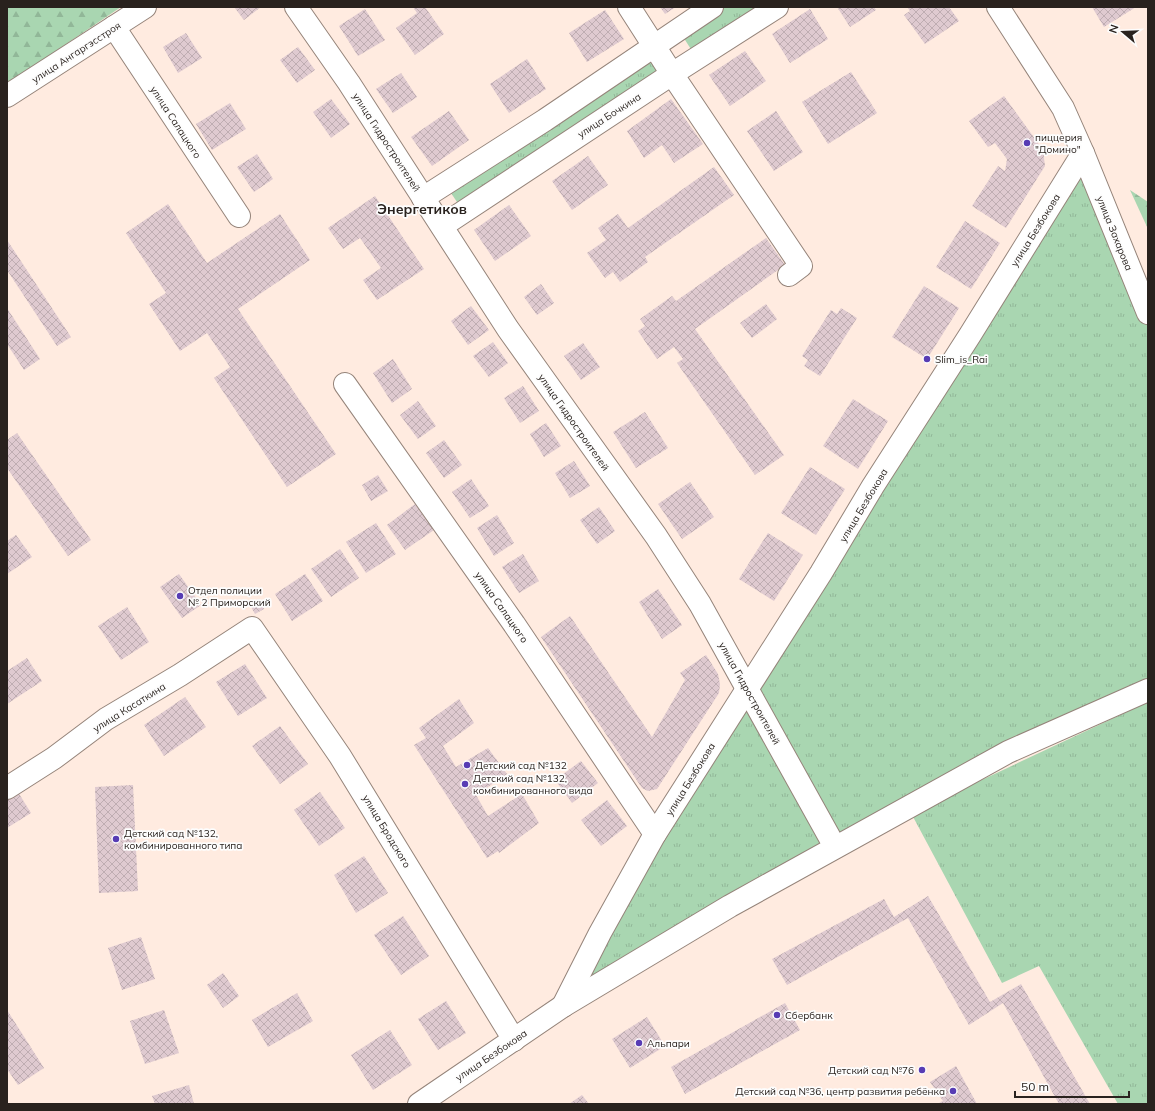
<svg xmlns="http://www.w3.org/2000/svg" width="1155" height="1111" font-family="Mulish,sans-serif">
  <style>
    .forest { fill: url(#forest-firs) }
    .park { fill: url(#park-tufts) }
    .building { fill: url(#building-cross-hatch) }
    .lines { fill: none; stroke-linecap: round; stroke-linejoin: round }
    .minor-casing { stroke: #95847a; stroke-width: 24 }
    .major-casing { stroke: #95847a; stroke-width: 24 }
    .minor { stroke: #fff; stroke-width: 22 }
    .major { stroke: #fff; stroke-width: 22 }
    .poi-dot { fill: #573cb4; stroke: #fdfdfd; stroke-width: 1.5 }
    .labels { text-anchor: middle; stroke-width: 3.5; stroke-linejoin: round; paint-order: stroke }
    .street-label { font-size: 10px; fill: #29221e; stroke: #fdfdfd }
    .poi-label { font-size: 10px; fill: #29221e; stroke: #fdfdfd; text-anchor: start }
    .district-label { font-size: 14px; font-weight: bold; fill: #29221e; stroke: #fdfdfd }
  </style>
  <defs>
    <pattern id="forest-firs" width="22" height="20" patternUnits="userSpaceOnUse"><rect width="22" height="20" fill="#a9d6b1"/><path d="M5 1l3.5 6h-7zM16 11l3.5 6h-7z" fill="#91b798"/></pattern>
    <pattern id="park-tufts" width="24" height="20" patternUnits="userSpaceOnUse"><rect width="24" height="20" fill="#a9d6b1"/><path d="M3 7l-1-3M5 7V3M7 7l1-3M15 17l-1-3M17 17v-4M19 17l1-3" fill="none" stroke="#91b798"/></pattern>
    <pattern id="building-cross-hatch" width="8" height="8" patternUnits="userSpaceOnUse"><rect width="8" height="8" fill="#dfcad0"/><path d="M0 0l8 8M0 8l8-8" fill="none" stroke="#bfadb2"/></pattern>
  </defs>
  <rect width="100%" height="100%" fill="#ffebe0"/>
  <g class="forest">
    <polygon points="7,7 121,7 7,84"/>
    <polygon points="1130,190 1148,202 1148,229"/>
  </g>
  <g class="park">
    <polygon points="717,7 763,7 694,54 680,32"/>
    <polygon points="646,50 661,72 461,208 447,187"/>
    <polygon points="1083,153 1148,313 1148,690 1008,752 563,1006 600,933"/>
    <polygon points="1148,702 1148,1104 1118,1104 1039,966 1002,983 911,813"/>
  </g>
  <g class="building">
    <polygon points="234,7 261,7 244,20"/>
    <polygon points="413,7 425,7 444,34 415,55 396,28 417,13"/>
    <polygon points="660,7 676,7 665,14"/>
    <polygon points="837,7 874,7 876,10 850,27"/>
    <polygon points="907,7 949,7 959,21 925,44 904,15 910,11"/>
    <polygon points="1092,7 1136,7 1104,27"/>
    <polygon points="365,9 385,40 358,56 339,26"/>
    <polygon points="810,9 828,39 790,63 772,34"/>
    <polygon points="605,10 624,39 587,62 569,33"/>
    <polygon points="186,33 202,58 178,73 163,47"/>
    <polygon points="298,47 315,70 297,83 280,60"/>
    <polygon points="745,51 766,81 730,106 709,75"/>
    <polygon points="527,59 546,89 509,113 490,84"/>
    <polygon points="851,72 877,113 828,144 802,102"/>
    <polygon points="401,73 417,97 393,113 376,89"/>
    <polygon points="1004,96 1043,150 1045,166 1006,228 972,206 998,166 1005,171 1007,159 995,143 988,147 969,121"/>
    <polygon points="331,99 350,124 331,138 313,112"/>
    <polygon points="671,99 703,144 674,163 662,145 644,158 627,131"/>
    <polygon points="230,103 246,129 212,150 196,124"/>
    <polygon points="449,111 469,140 432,166 411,137"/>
    <polygon points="776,111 803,152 774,171 747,131"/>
    <polygon points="257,154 273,179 254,192 237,167"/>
    <polygon points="588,156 608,185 572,210 552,181"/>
    <polygon points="714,167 734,195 645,257 648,262 620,282 613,272 605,278 587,253 606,240 598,228 618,214 628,228"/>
    <polygon points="375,196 424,269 377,300 363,280 381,268 360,238 343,249 328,228"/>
    <polygon points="168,204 207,263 280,214 310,260 238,309 336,454 287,487 214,378 230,367 207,333 180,351 149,304 166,293 126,233"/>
    <polygon points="509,205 531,236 495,261 474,230"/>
    <polygon points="965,221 1000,243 971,289 936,267"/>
    <polygon points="766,238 785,265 695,329 784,455 755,475 677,363 683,359 674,347 657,359 638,331 645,326 640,319 672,296 676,301"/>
    <polygon points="7,240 71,337 57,346 7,270"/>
    <polygon points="541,284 554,303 537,315 524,297"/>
    <polygon points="924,286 959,308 927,359 892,337"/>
    <polygon points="766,304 777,319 752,338 740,323"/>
    <polygon points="471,306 489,330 468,345 451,321"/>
    <polygon points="7,308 40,359 24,370 7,344"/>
    <polygon points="841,308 857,318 820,376 804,366 808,360 802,356 831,310 837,314"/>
    <polygon points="493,342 508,363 489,377 473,356"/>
    <polygon points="583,343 600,367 581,380 564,356"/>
    <polygon points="393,359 412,389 392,403 373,373"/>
    <polygon points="523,386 539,411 520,423 504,398"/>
    <polygon points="853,399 888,421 858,469 823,446"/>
    <polygon points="418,401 436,426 418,439 400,415"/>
    <polygon points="645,412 668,448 636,468 613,432"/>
    <polygon points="546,423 561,446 544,457 530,434"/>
    <polygon points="17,433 91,540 68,556 7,468 7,440"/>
    <polygon points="444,440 462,465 444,478 426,453"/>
    <polygon points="574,461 590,486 570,498 555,473"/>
    <polygon points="810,467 845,489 816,535 781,513"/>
    <polygon points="378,475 388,491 371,501 362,485"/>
    <polygon points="471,479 489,506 470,518 452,492"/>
    <polygon points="690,482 714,517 682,539 658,504"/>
    <polygon points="415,504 434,530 405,550 387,525"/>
    <polygon points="599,507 615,531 597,544 580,520"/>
    <polygon points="497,515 514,543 494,556 477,528"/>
    <polygon points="376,523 396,554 366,573 346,542"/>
    <polygon points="768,533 803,555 774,601 739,579"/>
    <polygon points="16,535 32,557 7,574 7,541"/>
    <polygon points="340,549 359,578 331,597 311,569"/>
    <polygon points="523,554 539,581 519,593 502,567"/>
    <polygon points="179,574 201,605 182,618 160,587"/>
    <polygon points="305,574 323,601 292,621 275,594"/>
    <polygon points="658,589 682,625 662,639 639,602"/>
    <polygon points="259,599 264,609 255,614 250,605"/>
    <polygon points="127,607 149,642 121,660 98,626"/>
    <polygon points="570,616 652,737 685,680 680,673 706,655 718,674 720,684 719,693 657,789 648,791 642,788 541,637"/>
    <polygon points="27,658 42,681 7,704 7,671"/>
    <polygon points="245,664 267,698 238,716 216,682"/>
    <polygon points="185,697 206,727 164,756 144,725"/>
    <polygon points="459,699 474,723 443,746 456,767 488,748 507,774 476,795 488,816 522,794 539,823 499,853 498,851 487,858 414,745 426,738 419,728"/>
    <polygon points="280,726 308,764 280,784 252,746"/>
    <polygon points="581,761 598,783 572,803 555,780"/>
    <polygon points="133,785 138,891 99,893 95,787"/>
    <polygon points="16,789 31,813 7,828 7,794"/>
    <polygon points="320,792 345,828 319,846 294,810"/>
    <polygon points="607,800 627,826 601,846 581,820"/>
    <polygon points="364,856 388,893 356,913 334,875"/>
    <polygon points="928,896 990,1002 1021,984 1090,1104 1059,1104 1003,1003 969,1025 908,918 787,985 772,959 884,899 894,917"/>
    <polygon points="403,916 429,956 401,975 374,935"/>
    <polygon points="141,937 155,979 122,990 108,948"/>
    <polygon points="223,973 239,996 223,1008 207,985"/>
    <polygon points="297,993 313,1021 268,1047 252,1020"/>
    <polygon points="446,1001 466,1033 438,1050 418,1019"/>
    <polygon points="785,1003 800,1030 685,1094 671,1067"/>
    <polygon points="7,1010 44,1068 18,1085 7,1069"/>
    <polygon points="164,1010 179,1053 145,1064 130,1021"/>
    <polygon points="647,1017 665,1046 630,1068 612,1039"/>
    <polygon points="390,1030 412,1065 373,1090 351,1055"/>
    <polygon points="956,1066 977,1104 937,1104 943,1101 930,1082"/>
    <polygon points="189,1085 194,1104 155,1104 152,1096"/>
    <polygon points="582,1095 589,1104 569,1104"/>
  </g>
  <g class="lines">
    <defs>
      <g id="minor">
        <polyline points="296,7 349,83 508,329 656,536 700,604 835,847"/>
        <polyline points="629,7 672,74 801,266 789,275"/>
        <polyline points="114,27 239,216"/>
        <polyline points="7,96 145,7"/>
        <polyline points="423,198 545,120 712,7"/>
        <polyline points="442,226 672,74 777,7"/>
        <polyline points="345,384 514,624 655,834"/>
        <polyline points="7,788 54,758 106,719 180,675 252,628 340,756 514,1040"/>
        <polyline points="563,1006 600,933 655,834 821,573 873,486 970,335 1083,153"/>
        <polyline points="419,1104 563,1006 730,906 1008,752 1148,690"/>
      </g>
      <polyline id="major" points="998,7 1063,108 1083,153 1148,313"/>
    </defs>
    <use href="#minor" class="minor-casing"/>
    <use href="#major" class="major-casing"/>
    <use href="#minor" class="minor"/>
    <use href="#major" class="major"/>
  </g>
  <g class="poi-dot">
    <circle cx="1027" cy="143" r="4"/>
    <circle cx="927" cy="359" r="4"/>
    <circle cx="180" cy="596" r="4"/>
    <circle cx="467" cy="765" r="4"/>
    <circle cx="465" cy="784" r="4"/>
    <circle cx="116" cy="839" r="4"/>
    <circle cx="777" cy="1015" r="4"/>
    <circle cx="639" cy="1043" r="4"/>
    <circle cx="922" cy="1070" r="4"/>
    <circle cx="953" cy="1091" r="4"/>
  </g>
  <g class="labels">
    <g class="street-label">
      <text transform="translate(76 52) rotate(-33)" y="4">улица Ангаргэсстроя</text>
      <text transform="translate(609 115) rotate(-33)" y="4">улица Бочкина</text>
      <text transform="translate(176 122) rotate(57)" y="4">улица Салацкого</text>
      <text transform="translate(387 142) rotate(57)" y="4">улица Гидростроителей</text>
      <text transform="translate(1035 230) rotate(-58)" y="4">улица Безбокова</text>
      <text transform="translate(1115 233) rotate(68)" y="4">улица Захарова</text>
      <text transform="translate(574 422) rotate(55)" y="4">улица Гидростроителей</text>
      <text transform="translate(863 505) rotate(-59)" y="4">улица Безбокова</text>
      <text transform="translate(502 607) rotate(55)" y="4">улица Салацкого</text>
      <text transform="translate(750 693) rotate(61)" y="4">улица Гидростроителей</text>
      <text transform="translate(129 707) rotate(-32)" y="4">улица Касаткина</text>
      <text transform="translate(690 779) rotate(-58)" y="4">улица Безбокова</text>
      <text transform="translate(387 831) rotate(59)" y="4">улица Бродского</text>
      <text transform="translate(491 1055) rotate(-34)" y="4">улица Безбокова</text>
    </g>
    <g class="poi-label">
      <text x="1035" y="141">пиццерия<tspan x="1035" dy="12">"Домино"</tspan></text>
      <text x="935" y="363">Slim_is_Rai</text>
      <text x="188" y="594">Отдел полиции<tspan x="188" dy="12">№ 2 Приморский</tspan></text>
      <text x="475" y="769">Детский сад №132</text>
      <text x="473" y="782">Детский сад №132,<tspan x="473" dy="12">комбинированного вида</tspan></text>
      <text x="124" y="837">Детский сад №132,<tspan x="124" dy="12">комбинированного типа</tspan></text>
      <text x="785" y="1019">Сбербанк</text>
      <text x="647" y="1047">Альпари</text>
      <text x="914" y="1074" text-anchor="end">Детский сад №76</text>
      <text x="945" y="1095" text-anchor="end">Детский сад №36, центр развития ребёнка</text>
    </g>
    <g class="district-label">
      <text x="422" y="214">Энергетиков</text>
    </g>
  </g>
  <rect width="1155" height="1111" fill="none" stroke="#29221e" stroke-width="16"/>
  <g transform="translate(1123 32) rotate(289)" stroke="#fdfdfd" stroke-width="3" paint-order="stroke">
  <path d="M0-3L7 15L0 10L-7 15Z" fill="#29221e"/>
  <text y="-6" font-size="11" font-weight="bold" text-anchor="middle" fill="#29221e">N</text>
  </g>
  <path d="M1015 1091v6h114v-6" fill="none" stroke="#29221e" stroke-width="2"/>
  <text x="1021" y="1091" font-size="12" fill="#29221e" stroke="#fdfdfd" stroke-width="3" paint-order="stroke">50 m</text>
</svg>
